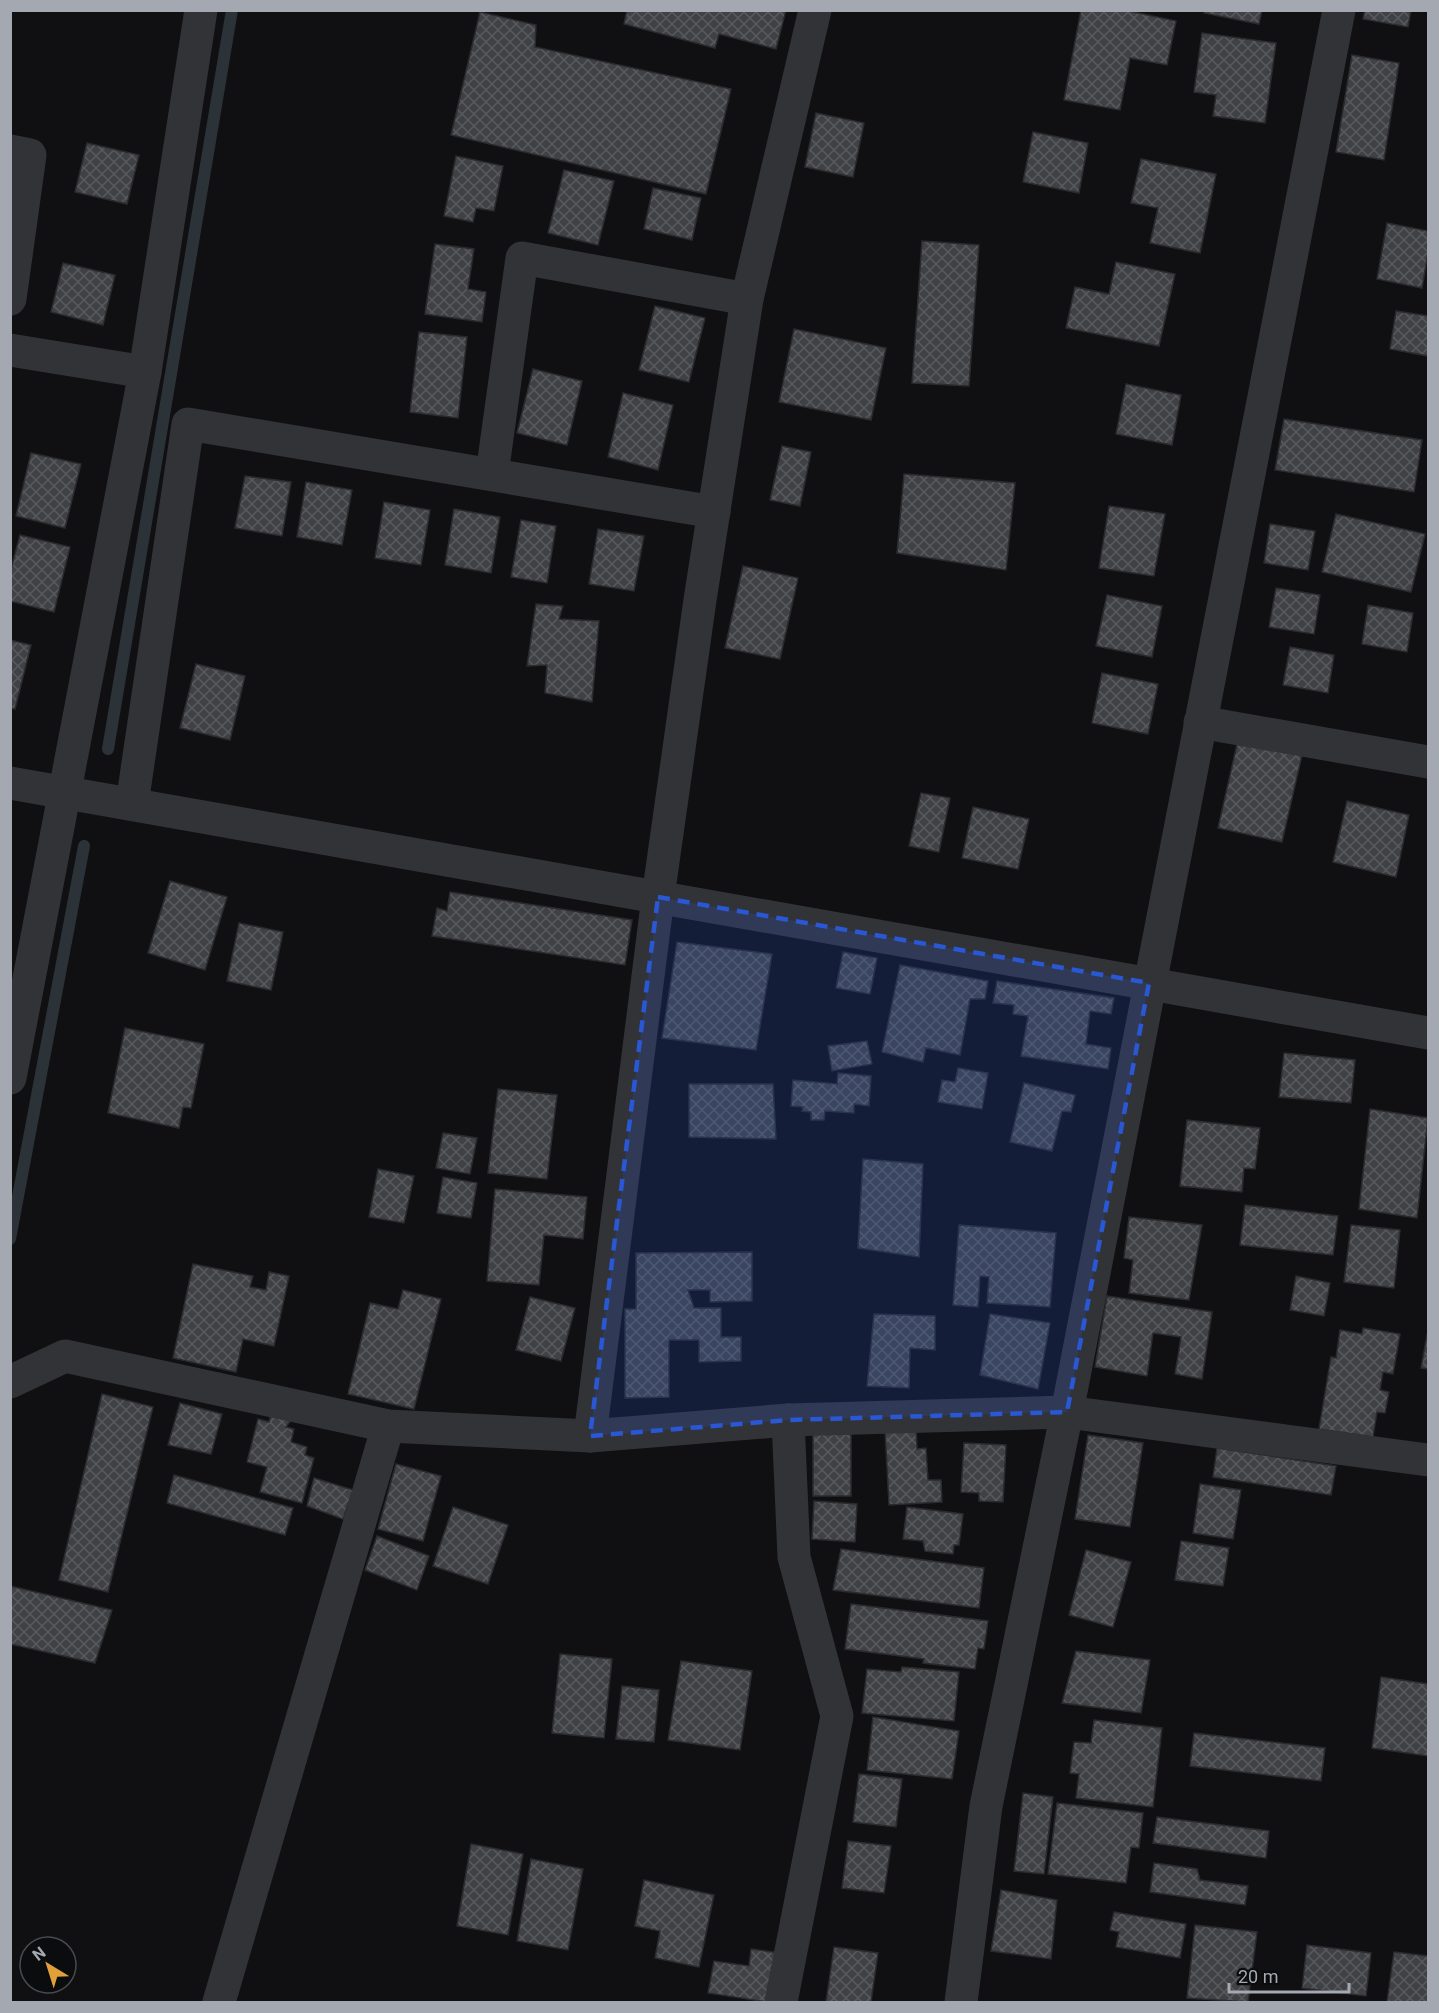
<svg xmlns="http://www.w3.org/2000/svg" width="1439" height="2013" font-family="Roboto,sans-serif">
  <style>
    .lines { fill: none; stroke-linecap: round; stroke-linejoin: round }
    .stream { stroke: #2b3339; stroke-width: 12 }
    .building { fill: url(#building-cross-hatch); stroke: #2b2b2e; stroke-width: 1.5 }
    .minor { stroke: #323336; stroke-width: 33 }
    .marked { fill: #2a57d4; fill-opacity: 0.2; stroke: #2a57d4; stroke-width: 4.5; stroke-dasharray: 12 8; stroke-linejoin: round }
  </style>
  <defs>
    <pattern id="building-cross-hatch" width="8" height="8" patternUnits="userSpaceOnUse" patternTransform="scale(1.5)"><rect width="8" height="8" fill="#3f4145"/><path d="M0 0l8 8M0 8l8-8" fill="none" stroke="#585a5d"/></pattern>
  </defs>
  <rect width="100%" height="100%" fill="#101012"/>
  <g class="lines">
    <g class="stream">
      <polyline points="108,749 232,10"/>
      <polyline points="10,1239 84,846"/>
    </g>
  </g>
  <g class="building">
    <polygon points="627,10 786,10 776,49 719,34 715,48 624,24"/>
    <polygon points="1081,10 1124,10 1176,21 1167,65 1130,58 1120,110 1064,100"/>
    <polygon points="1204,10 1262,10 1259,24 1204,13"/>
    <polygon points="1365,10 1411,10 1408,27 1363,19"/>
    <polygon points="480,12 536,25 535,47 731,89 706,194 451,135"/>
    <polygon points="1202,33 1276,43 1265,123 1213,116 1216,95 1194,92"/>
    <polygon points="1352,55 1399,63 1384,160 1336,152"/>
    <polygon points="816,113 864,123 853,177 805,167"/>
    <polygon points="1033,132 1088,143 1079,193 1023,182"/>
    <polygon points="87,143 139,155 127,204 75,192"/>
    <polygon points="456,156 503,166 494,211 476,208 473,222 444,216"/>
    <polygon points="1141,159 1216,174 1200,253 1150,243 1158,208 1131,203"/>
    <polygon points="564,170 614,181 598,245 548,233"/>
    <polygon points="653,188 701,198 692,240 644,229"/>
    <polygon points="1387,223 1428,231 1428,253 1422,288 1377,279"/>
    <polygon points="922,241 979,245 969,386 912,383"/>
    <polygon points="435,244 474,249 468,289 486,292 482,322 425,314"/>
    <polygon points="1116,262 1175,274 1159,346 1066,328 1075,287 1109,294"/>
    <polygon points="63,263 115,275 103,325 51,312"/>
    <polygon points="655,306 705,318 689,382 639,370"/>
    <polygon points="1396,311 1428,316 1428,356 1390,349"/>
    <polygon points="794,329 886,348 871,420 779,402"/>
    <polygon points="419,332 467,337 458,418 410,412"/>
    <polygon points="533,369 582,381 567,445 517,433"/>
    <polygon points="1126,384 1181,395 1172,445 1116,434"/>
    <polygon points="623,393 673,405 658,470 608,457"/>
    <polygon points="1284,419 1422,440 1414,492 1275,470"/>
    <polygon points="782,446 811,452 800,506 770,500"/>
    <polygon points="31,453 81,464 65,528 16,516"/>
    <polygon points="904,474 1015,483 1006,570 897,553"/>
    <polygon points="245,476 291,482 282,536 235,528"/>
    <polygon points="306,482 352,490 342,545 297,537"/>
    <polygon points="384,502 430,510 421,565 375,558"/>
    <polygon points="1109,506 1165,514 1154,576 1099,568"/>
    <polygon points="454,509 500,517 491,573 445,565"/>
    <polygon points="1336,514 1425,534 1411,592 1322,572"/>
    <polygon points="521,520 556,526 547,583 511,577"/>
    <polygon points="1270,524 1315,531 1308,570 1264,563"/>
    <polygon points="598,529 644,536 634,591 589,584"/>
    <polygon points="20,535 70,547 54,612 10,601 10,573"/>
    <polygon points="743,566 798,578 780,659 725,648"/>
    <polygon points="1276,588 1320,595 1314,634 1269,627"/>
    <polygon points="1107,595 1162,606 1152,657 1096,646"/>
    <polygon points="536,604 563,606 559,619 599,621 592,702 545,693 547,665 527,666"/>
    <polygon points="1368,605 1413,613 1407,652 1362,644"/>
    <polygon points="10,640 31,645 15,709 10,708"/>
    <polygon points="1290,647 1334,655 1328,693 1283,685"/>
    <polygon points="196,664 245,676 230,740 180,728"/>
    <polygon points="1102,673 1158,684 1148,734 1092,723"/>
    <polygon points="1238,740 1302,755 1282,842 1218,828"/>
    <polygon points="921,793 950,798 939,852 909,846"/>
    <polygon points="1347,801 1409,815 1396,877 1333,862"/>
    <polygon points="973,807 1029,819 1018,869 962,858"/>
    <polygon points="170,881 227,897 205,970 148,953"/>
    <polygon points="450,892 632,920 625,965 432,936 437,908 447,911"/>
    <polygon points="239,923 283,932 271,990 227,981"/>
    <polygon points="677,942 772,954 756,1050 662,1038"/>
    <polygon points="843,952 877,958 870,994 836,988"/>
    <polygon points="900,965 988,981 985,999 970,999 960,1055 926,1048 923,1062 882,1052"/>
    <polygon points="997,981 1114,998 1111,1014 1090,1011 1086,1044 1111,1048 1108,1069 1021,1056 1028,1016 1013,1014 1014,1005 993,1003"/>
    <polygon points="125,1028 204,1044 191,1108 183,1107 179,1128 108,1113"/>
    <polygon points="867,1041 872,1064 832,1071 828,1046"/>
    <polygon points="1284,1053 1355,1060 1351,1103 1279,1097"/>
    <polygon points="958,1068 988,1073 982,1109 938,1102 942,1080 955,1082"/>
    <polygon points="838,1073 871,1076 869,1106 854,1104 854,1113 825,1111 824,1120 811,1120 811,1112 802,1111 803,1107 791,1106 793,1080 837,1084"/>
    <polygon points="1024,1083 1075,1095 1071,1112 1062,1111 1052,1151 1010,1142"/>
    <polygon points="689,1084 773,1084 776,1139 689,1137"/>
    <polygon points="498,1089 557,1095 547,1179 488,1173"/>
    <polygon points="1370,1109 1428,1118 1417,1218 1359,1209"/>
    <polygon points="1187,1120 1260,1128 1255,1169 1244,1168 1242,1192 1180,1186"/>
    <polygon points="443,1133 477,1138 470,1174 436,1168"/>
    <polygon points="863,1159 923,1164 919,1257 858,1248"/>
    <polygon points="378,1169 414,1176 404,1223 369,1217"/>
    <polygon points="443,1177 477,1183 471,1218 437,1213"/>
    <polygon points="495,1189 587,1197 583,1239 544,1235 539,1285 487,1281"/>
    <polygon points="1245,1205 1338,1216 1333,1255 1240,1245"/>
    <polygon points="1129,1217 1202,1225 1189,1300 1129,1293 1133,1260 1124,1258"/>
    <polygon points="959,1225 1056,1233 1050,1307 987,1303 989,1277 980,1276 978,1307 953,1305"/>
    <polygon points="1351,1225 1400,1230 1394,1288 1344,1282"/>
    <polygon points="752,1252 752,1301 710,1302 710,1290 688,1290 694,1308 721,1308 721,1337 741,1337 741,1361 699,1362 699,1340 669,1340 669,1397 625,1398 625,1309 636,1309 636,1253"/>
    <polygon points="193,1264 253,1276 250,1287 266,1290 269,1272 289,1276 274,1346 243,1339 236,1372 173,1358"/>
    <polygon points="1296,1276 1330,1283 1324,1316 1290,1310"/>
    <polygon points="403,1290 441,1299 414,1409 348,1394 370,1303 398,1309"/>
    <polygon points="1107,1296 1212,1312 1202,1379 1175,1374 1181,1337 1153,1333 1147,1376 1095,1367"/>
    <polygon points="530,1297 575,1308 561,1361 516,1350"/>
    <polygon points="874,1314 935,1316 935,1350 910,1348 909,1388 867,1386"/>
    <polygon points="990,1314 1050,1323 1038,1389 980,1375"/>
    <polygon points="1363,1328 1400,1334 1393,1374 1383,1372 1380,1390 1389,1392 1385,1413 1377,1412 1373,1437 1319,1429 1331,1357 1336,1358 1340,1330 1362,1334"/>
    <polygon points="1427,1335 1428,1336 1428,1369 1421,1368"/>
    <polygon points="102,1394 153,1407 108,1592 59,1580"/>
    <polygon points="180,1403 222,1414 211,1454 168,1445"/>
    <polygon points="271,1415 291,1420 286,1427 294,1429 291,1442 307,1447 305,1455 314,1458 302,1503 260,1492 267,1467 247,1462 258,1419 269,1422"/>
    <polygon points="916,1428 917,1449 926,1448 928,1480 941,1480 942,1502 889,1505 885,1430"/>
    <rect x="813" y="1434" width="38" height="62"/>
    <polygon points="1088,1435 1143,1443 1130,1527 1075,1519"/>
    <polygon points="964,1443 1006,1445 1003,1502 979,1501 979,1493 961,1492"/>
    <polygon points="1217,1448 1336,1466 1331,1495 1213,1477"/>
    <polygon points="396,1464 441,1476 423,1541 378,1529"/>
    <polygon points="174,1475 293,1508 285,1535 167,1503"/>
    <polygon points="314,1478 353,1490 343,1519 307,1506"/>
    <polygon points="1200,1484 1241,1490 1233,1539 1193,1533"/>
    <polygon points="814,1501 857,1504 855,1542 812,1539"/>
    <polygon points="453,1507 508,1525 488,1584 433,1566"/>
    <polygon points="907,1507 963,1514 959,1545 954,1545 953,1554 925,1551 923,1541 903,1539"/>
    <polygon points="377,1536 429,1556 417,1590 365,1570"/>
    <polygon points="1181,1541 1229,1548 1223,1586 1175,1580"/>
    <polygon points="841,1549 984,1568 979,1608 833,1590"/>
    <polygon points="1086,1550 1131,1562 1113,1627 1069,1615"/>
    <polygon points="10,1586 112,1610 95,1663 10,1644"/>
    <polygon points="851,1604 988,1621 984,1649 978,1648 975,1669 923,1663 924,1659 845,1649"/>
    <polygon points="1076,1651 1150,1660 1141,1713 1062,1703"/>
    <polygon points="560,1654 612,1659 604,1738 552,1733"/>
    <polygon points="681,1661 752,1671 740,1750 668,1740"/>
    <polygon points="902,1667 959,1672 954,1721 862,1713 867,1669 901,1672"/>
    <polygon points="1381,1677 1428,1684 1428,1756 1372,1748"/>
    <polygon points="622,1686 659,1690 654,1742 616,1739"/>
    <polygon points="873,1717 959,1731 952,1779 867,1770"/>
    <polygon points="1094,1720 1162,1728 1153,1807 1076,1798 1079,1774 1070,1773 1074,1742 1091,1743"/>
    <polygon points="1194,1733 1325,1748 1321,1781 1190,1766"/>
    <polygon points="859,1774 902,1779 896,1827 853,1822"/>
    <polygon points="1023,1793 1053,1797 1044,1874 1014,1871"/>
    <polygon points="1057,1803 1143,1813 1139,1848 1131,1847 1126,1883 1048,1874"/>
    <polygon points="1157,1817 1269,1831 1266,1858 1153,1843"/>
    <polygon points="848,1841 891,1846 884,1893 842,1888"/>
    <polygon points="471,1844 523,1854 508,1935 457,1926"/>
    <polygon points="531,1859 583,1869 568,1950 517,1941"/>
    <polygon points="1154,1863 1197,1869 1200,1880 1248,1886 1245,1905 1150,1892"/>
    <polygon points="644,1880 714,1895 699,1967 655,1958 660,1931 635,1926"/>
    <polygon points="1001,1890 1057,1900 1051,1959 991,1951"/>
    <polygon points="1114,1912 1186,1924 1180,1958 1116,1947 1119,1932 1110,1930"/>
    <polygon points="1195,1925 1257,1932 1248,2002 1187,1998"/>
    <polygon points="1307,1945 1371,1953 1366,1996 1302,1988"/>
    <polygon points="834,1947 878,1953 871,2002 826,2002"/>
    <polygon points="751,1949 779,1953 767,2002 708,1993 714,1961 749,1966"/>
    <polygon points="1394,1952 1428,1956 1428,2002 1387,2002"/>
  </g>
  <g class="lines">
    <g class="minor">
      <polyline points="10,151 30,155 10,299"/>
      <polyline points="10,350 145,372"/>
      <polyline points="492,474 522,258 747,299"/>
      <polyline points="1200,722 1428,762"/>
      <polyline points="10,783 1428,1033"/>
      <polyline points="132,804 188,424 714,512"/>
      <polyline points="10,1078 145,372 201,10"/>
      <polyline points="10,1382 65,1356 388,1426 590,1436 788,1420 1067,1412 1428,1460"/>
      <polyline points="590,1436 658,897 700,600 747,299 815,10"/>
      <polyline points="219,2002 388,1426"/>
      <polyline points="781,2002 837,1716 794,1557 788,1420"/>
      <polyline points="961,2002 986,1806 1067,1412 1339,10"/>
    </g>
  </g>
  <path class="marked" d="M658,897L1149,983L1067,1412L788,1420L590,1436Z"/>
  <rect width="1439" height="2013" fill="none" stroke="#a3a8b1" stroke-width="24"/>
  <g transform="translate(48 1965) rotate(322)"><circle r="28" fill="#0b0c0d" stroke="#484a4f" stroke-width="1.5"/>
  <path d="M0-4.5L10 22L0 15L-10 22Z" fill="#e2a138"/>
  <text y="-9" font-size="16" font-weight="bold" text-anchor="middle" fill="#a3a8b1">N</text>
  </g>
  <path d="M1229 1983v9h120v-9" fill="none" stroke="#a3a8b1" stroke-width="3"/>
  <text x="1238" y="1983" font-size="18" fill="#a3a8b1" stroke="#0b0c0d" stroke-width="4.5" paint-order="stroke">20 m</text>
</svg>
